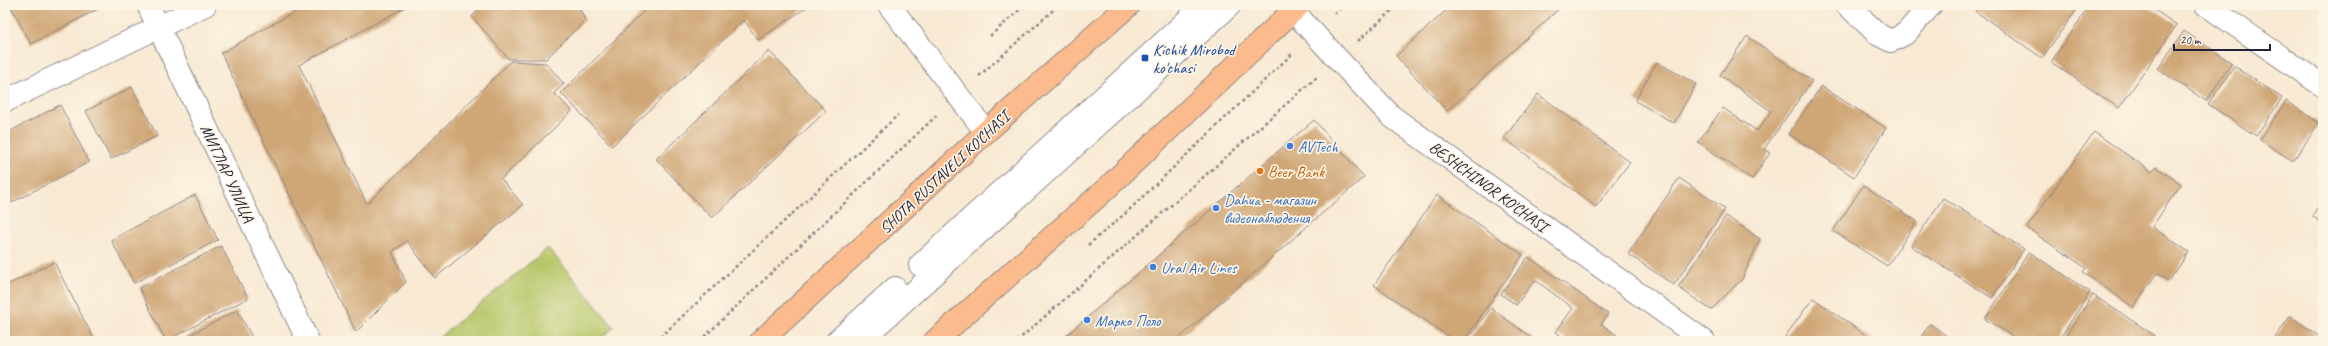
<svg xmlns="http://www.w3.org/2000/svg" width="2328" height="346" font-family="Caveat,sans-serif">
  <style>
    .green { fill: #b7c76a; stroke: #6c7452 }
    .building { fill: #cfa676 }
    .lines { fill: none; stroke-linecap: round; stroke-linejoin: round }
    .minor-casing { stroke: #8d8687; stroke-width: 24 }
    .major-casing { stroke: #8d8687; stroke-width: 24 }
    .path { stroke: #8d8687; stroke-width: 2.5; stroke-dasharray: 3 3; stroke-linecap: butt }
    .minor { stroke: #fff; stroke-width: 22 }
    .major { stroke: #fbbb8c; stroke-width: 22 }
    .transit-dot { fill: #1a4fb4; stroke: #fcf5e5; stroke-width: 1.5 }
    .shop-dot { fill: #3f7fe0; stroke: #fcf5e5; stroke-width: 1.5 }
    .food-dot { fill: #e8710a; stroke: #fcf5e5; stroke-width: 1.5 }
    .labels { text-anchor: middle; stroke-width: 3.5; stroke-linejoin: round; paint-order: stroke }
    .transit-label { font-size: 16px; fill: #164399; stroke: #fcf5e5; text-anchor: start }
    .shop-label { font-size: 16px; fill: #366cbe; stroke: #fcf5e5; text-anchor: start }
    .food-label { font-size: 16px; fill: #c56008; stroke: #fcf5e5; text-anchor: start }
    .street-label { font-size: 16px; fill: #22223b; stroke: #fcf5e5 }
  </style>
  <rect width="100%" height="100%" fill="#fcf5e5"/>
  <filter id="ink" filterUnits="userSpaceOnUse"><feTurbulence type="fractalNoise" baseFrequency=".025" numOctaves="2"/><feDisplacementMap in="SourceGraphic" scale="8" xChannelSelector="R" yChannelSelector="G"/><feConvolveMatrix kernelMatrix="1 2 1 2 8 2 1 2 1" color-interpolation-filters="sRGB"/></filter>
  <filter id="wash" filterUnits="userSpaceOnUse"><feTurbulence type="fractalNoise" baseFrequency=".012" numOctaves="4" result="noise"/><feDisplacementMap in="SourceGraphic" scale="16" xChannelSelector="R" yChannelSelector="G"/><feGaussianBlur stdDeviation="0.9" result="paint"/><feColorMatrix in="noise" values="0 0 0 0 0 0 0 0 0 0 0 0 0 0 0 0 0 1.4 0 .05"/><feComposite in="paint" operator="in"/></filter>
  <g filter="url(#wash)">
    <rect width="100%" height="100%" fill="#f8e9d3"/>
    <polygon class="green" points="548,248 614,327 598,341 435,341"/>
    <g id="blocks">
      <g class="building">
        <polygon points="10,5 105,5 31,44"/>
        <polygon points="307,5 409,5 299,65 367,204 511,61 546,63 564,84 554,93 572,111 501,179 523,205 435,278 407,241 392,252 406,282 356,332 221,53"/>
        <polygon points="482,5 578,5 585,20 546,59 509,59 472,17"/>
        <polygon points="650,5 810,5 758,40 744,20 612,146 561,93"/>
        <polygon points="1452,5 1563,5 1447,111 1396,56"/>
        <polygon points="1979,5 2080,5 2042,58 1975,11"/>
        <polygon points="2090,5 2147,5 2177,25 2119,108 2051,62"/>
        <polygon points="2184,31 2232,63 2206,101 2158,69"/>
        <polygon points="1747,36 1812,81 1764,149 1770,153 1752,179 1698,142 1723,108 1757,131 1771,111 1720,75"/>
        <polygon points="769,51 826,111 712,218 656,159"/>
        <polygon points="1657,62 1696,84 1674,123 1635,101"/>
        <polygon points="2234,66 2282,98 2256,136 2208,104"/>
        <polygon points="1821,86 1886,128 1854,177 1789,134"/>
        <polygon points="132,87 157,136 111,159 86,111"/>
        <polygon points="1538,94 1630,162 1596,207 1504,138"/>
        <polygon points="2286,101 2319,123 2293,161 2260,140"/>
        <polygon points="60,105 89,162 5,206 5,134"/>
        <polygon points="1314,120 1364,177 1176,341 1060,341"/>
        <polygon points="2094,132 2152,172 2156,167 2181,184 2152,227 2189,252 2169,281 2157,273 2133,307 2083,272 2086,268 2027,228"/>
        <polygon points="1679,178 1725,209 1674,285 1628,254"/>
        <polygon points="1863,186 1917,221 1887,266 1833,231"/>
        <polygon points="195,195 218,240 134,283 111,240"/>
        <polygon points="1437,195 1523,255 1464,341 1455,341 1374,285"/>
        <polygon points="1943,198 2024,249 1992,298 1911,246"/>
        <polygon points="2323,199 2323,224 2312,216"/>
        <polygon points="1726,216 1760,239 1742,279 1711,310 1678,287"/>
        <polygon points="221,246 248,298 166,341 139,288"/>
        <polygon points="2029,252 2090,292 2058,341 2020,341 1985,319"/>
        <polygon points="1528,257 1608,314 1601,324 1625,341 1568,341 1556,332 1573,308 1535,280 1516,305 1501,294"/>
        <polygon points="54,262 95,341 11,341 5,330 5,286"/>
        <polygon points="2093,295 2154,335 2150,341 2062,341"/>
        <polygon points="1813,298 1874,341 1782,341"/>
        <polygon points="1491,308 1536,341 1467,341"/>
        <polygon points="237,310 254,341 179,341"/>
        <polygon points="2290,316 2323,339 2323,341 2273,341"/>
        <polygon points="1930,324 1954,341 1918,341"/>
      </g>
    </g>
  </g>
  <g filter="url(#ink)">
    <use href="#blocks" fill-opacity="0" stroke="#8d8687" stroke-width="1"/>
    <g class="lines">
      <defs>
        <g id="minor">
          <polyline points="148,5 308,341"/>
          <polyline points="889,5 986,132"/>
          <polyline points="1847,5 1879,35 1891,41 1905,34 1931,5"/>
          <polyline points="2206,5 2323,86"/>
          <polyline points="1293,11 1391,116 1704,341"/>
          <polyline points="5,101 205,5"/>
          <polyline points="920,265 1204,5"/>
          <polyline points="837,341 895,288"/>
          <polyline points="860,341 1230,5"/>
        </g>
        <g id="major">
          <polyline points="761,341 986,132 1129,5"/>
          <polyline points="935,341 1106,189 1299,5"/>
        </g>
      </defs>
      <use href="#minor" class="minor-casing"/>
      <use href="#major" class="major-casing"/>
      <g class="path">
        <polyline points="1334,14 1344,5"/>
        <polyline points="990,36 1025,5"/>
        <polyline points="1358,41 1398,5"/>
        <polyline points="979,76 1059,5"/>
        <polyline points="1088,245 1127,212 1293,53"/>
        <polyline points="656,341 898,115"/>
        <polyline points="700,341 937,115"/>
        <polyline points="1017,341 1317,77"/>
      </g>
      <use href="#minor" class="minor"/>
      <use href="#major" class="major"/>
    </g>
  </g>
  <rect class="transit-dot" x="1141" y="54" width="8" height="8" rx="2"/>
  <g class="shop-dot">
    <circle cx="1290" cy="146" r="4"/>
    <circle cx="1216" cy="208" r="4"/>
    <circle cx="1153" cy="267" r="4"/>
    <circle cx="1087" cy="320" r="4"/>
  </g>
  <circle class="food-dot" cx="1260" cy="171" r="4"/>
  <g class="labels">
    <g class="transit-label">
      <text x="1153" y="55">Kichik Mirobod<tspan x="1153" dy="18">ko'chasi</tspan></text>
    </g>
    <g class="shop-label">
      <text x="1298" y="152">AVTech</text>
      <text x="1224" y="205">Dahua - магазин<tspan x="1224" dy="18">видеонаблюдения</tspan></text>
      <text x="1161" y="273">Ural Air Lines</text>
      <text x="1095" y="326">Марко Поло</text>
    </g>
    <g class="food-label">
      <text x="1268" y="177">Beer Bank</text>
    </g>
    <g class="street-label">
      <text transform="translate(944 172) rotate(-43)" y="6">SHOTA RUSTAVELI KO'CHASI</text>
      <text transform="translate(228 173) rotate(65)" y="6">МИГЛАР УЛИЦА</text>
      <text transform="translate(1489 186) rotate(36)" y="6">BESHCHINOR KO'CHASI</text>
    </g>
  </g>
  <rect width="2328" height="346" fill="none" stroke="#fcf5e5" stroke-width="20"/>
  <path d="M2174 44v6h96v-6" fill="none" stroke="#22223b" stroke-width="2"/>
  <text x="2180" y="44" font-size="12" fill="#22223b" stroke="#fcf5e5" stroke-width="3" paint-order="stroke">20 m</text>
</svg>
